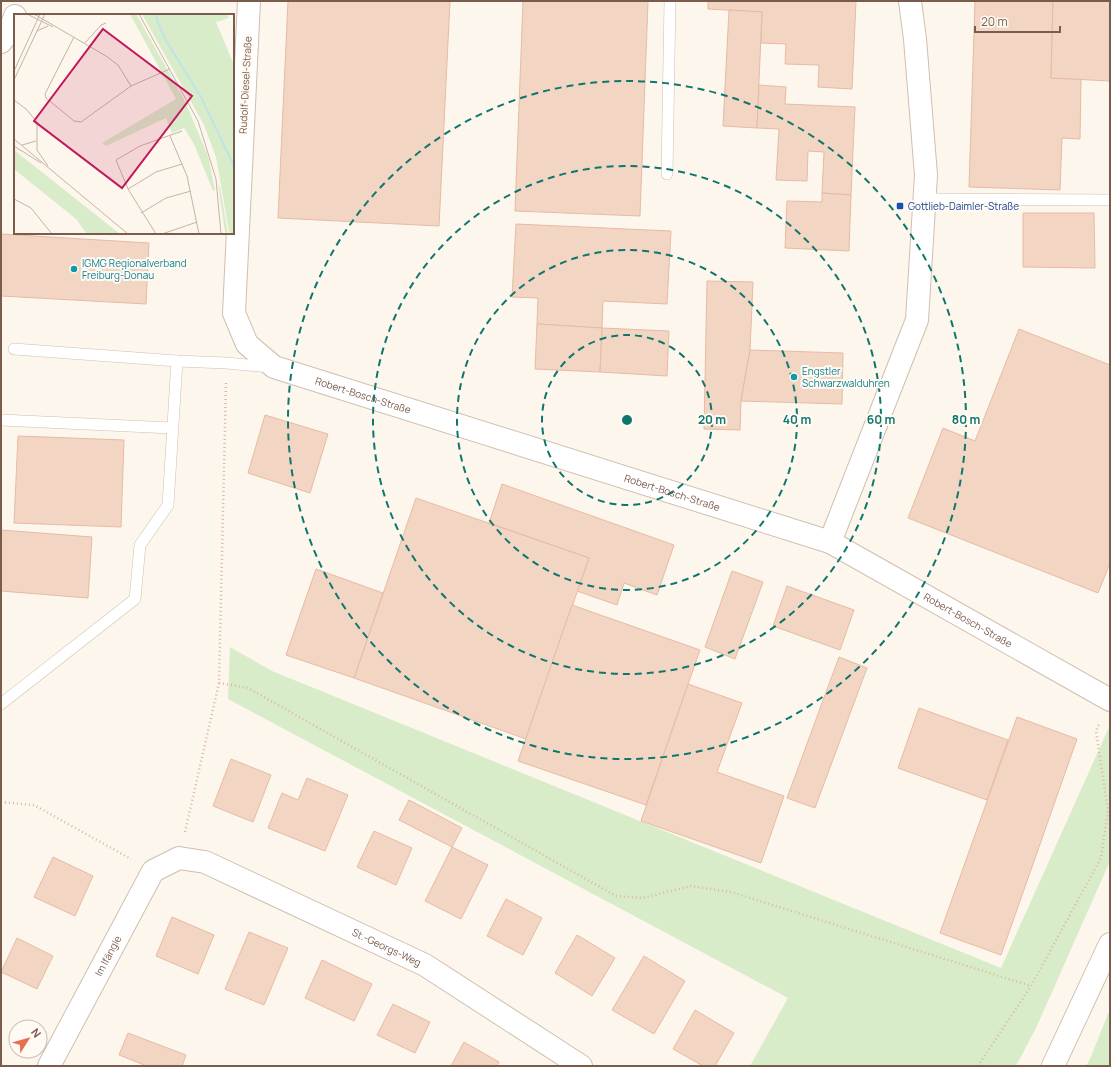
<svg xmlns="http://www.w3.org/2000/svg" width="1111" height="1067" font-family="Manrope,sans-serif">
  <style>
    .green { fill: #d8ecc9 }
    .building { fill: #f3d5c3; stroke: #e6bba3 }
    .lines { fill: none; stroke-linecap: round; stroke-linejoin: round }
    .service-casing { stroke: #d1beb0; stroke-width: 12 }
    .minor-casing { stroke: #d1beb0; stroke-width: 24 }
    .tertiary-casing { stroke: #d1beb0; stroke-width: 24 }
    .secondary-casing { stroke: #d6c0b0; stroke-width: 24 }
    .path { stroke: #d9b8a5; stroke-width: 2.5; stroke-dasharray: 1 3; stroke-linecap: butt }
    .service { stroke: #fff; stroke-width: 11 }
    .minor { stroke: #fff; stroke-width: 22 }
    .tertiary { stroke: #fff; stroke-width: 22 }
    .secondary { stroke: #fff; stroke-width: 22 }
    .ring { fill: none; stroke: #0f766e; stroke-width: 2; stroke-dasharray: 7 5 }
    .transit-dot { fill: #1a4fb4; stroke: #fffaf3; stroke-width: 1.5 }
    .culture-dot { fill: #0f9aa8; stroke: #fffaf3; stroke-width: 1.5 }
    .labels { text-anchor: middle; stroke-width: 4; stroke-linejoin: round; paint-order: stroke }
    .street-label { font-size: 10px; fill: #7a5c4d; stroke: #fffaf3 }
    .transit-label { font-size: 10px; fill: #164399; stroke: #fffaf3; text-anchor: start }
    .culture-label { font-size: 10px; fill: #0d838f; stroke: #fffaf3; text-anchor: start }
    .inset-river { fill: none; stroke: #bfe3e8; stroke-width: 2 }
    .inset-road { fill: none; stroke: #c5b3a7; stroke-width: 1 }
    .view { fill: #c2185b; fill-opacity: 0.15; stroke: #c2185b; stroke-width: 2 }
    .inset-edge { fill: none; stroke: #7a5c4d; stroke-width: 2 }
    .centre { fill: #0f766e; stroke: #fffaf3; stroke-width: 2 }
    .ring-label { font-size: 12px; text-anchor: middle; font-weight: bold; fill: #0f766e; stroke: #fffaf3; stroke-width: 4; stroke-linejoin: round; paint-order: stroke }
  </style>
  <rect width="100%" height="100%" fill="#fdf6ec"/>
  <g class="green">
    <polygon points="230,647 272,671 1001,968 1110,725 1110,861 1037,1026 1016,1066 750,1066 788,998 228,699"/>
    <polygon points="1110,1009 1110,1066 1086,1066 1090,1059"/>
  </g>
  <g class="building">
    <polygon points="288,1 450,1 439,226 278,218"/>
    <polygon points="523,1 648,1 640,216 515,211"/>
    <polygon points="708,1 856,1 852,89 818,87 819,65 785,64 786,44 761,43 762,12 708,9"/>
    <polygon points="975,1 1053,1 1051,78 1081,79 1080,139 1062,138 1060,190 969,187"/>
    <polygon points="1053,1 1109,1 1110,3 1110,81 1051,78"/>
    <polygon points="729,10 762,12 757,128 723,126"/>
    <polygon points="759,85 786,87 785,104 855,107 851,195 822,193 824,152 808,151 807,181 776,180 779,129 757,128"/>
    <polygon points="822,193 851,195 849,251 785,248 787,201 822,202"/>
    <polygon points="1023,213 1094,213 1095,268 1023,267"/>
    <polygon points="516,224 671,231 667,304 603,301 602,328 537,324 538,298 512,297"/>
    <polygon points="1,234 149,243 146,304 1,296"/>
    <polygon points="707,281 753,282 750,350 741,401 740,430 704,429"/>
    <polygon points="537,324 602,328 600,372 535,369"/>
    <polygon points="602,328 669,331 667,376 600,372"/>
    <polygon points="1019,329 1110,365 1110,563 1098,593 908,518 943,428 975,441"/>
    <polygon points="750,350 843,353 842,404 741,401"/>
    <polygon points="265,415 328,434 310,493 248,473"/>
    <polygon points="18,436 124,440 121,527 14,523"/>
    <polygon points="502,484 674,545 657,595 624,583 617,605 577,591 589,558 489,523"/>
    <polygon points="416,498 589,558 526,739 354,678"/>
    <polygon points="1,530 92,537 88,598 1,591"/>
    <polygon points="316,569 383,593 354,678 286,655"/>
    <polygon points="732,571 763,582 735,659 705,647"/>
    <polygon points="787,586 854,610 840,650 773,626"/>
    <polygon points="572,605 700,650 646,805 518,761"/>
    <polygon points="839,657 867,668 815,808 787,798"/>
    <polygon points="688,684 742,703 717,772 784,796 761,863 641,821"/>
    <polygon points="919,708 1008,740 987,800 898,768"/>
    <polygon points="1017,717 1077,739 1001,955 940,933"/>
    <polygon points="231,759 271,775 253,822 213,806"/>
    <polygon points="307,778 348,795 325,851 268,828 282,793 298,800"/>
    <polygon points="409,800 462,828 452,847 399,820"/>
    <polygon points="374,831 412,848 396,885 357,867"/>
    <polygon points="452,847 488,865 461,919 425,901"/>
    <polygon points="53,857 93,876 75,916 34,897"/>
    <polygon points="506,899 542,918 523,955 487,936"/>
    <polygon points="172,917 214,935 198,974 156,956"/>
    <polygon points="249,932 288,948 264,1005 225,989"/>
    <polygon points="577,935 615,958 592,996 555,973"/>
    <polygon points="17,938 53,956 37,989 1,972"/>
    <polygon points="644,956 685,981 654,1034 612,1010"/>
    <polygon points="322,960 372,984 354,1021 305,998"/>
    <polygon points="393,1004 430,1022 415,1053 377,1035"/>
    <polygon points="695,1010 734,1033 715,1066 703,1066 673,1049"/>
    <polygon points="128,1033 186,1055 182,1066 147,1066 119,1055"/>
    <polygon points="464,1042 499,1062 497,1066 451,1066"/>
  </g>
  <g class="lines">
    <defs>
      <g id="service">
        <polyline points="667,174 670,1"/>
        <polyline points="925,199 1110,200"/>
        <polyline points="14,349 177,361 226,363 271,367"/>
        <polyline points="1,420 172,428"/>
        <polyline points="1,704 135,599 140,545 168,505 177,361"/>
      </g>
      <g id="minor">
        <path id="s1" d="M249,1L234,313L247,344L274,367L830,542L1110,700"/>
        <polyline points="830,542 917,320 926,175 915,39 910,1"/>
        <path id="s2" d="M49,1066L153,871L179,858L205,862L425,965L581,1066"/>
      </g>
      <polyline id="tertiary" points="1,42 10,30 15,16"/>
      <polyline id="secondary" points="1053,1066 1110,944"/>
    </defs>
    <use href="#service" class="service-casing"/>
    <use href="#minor" class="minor-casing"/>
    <use href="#tertiary" class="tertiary-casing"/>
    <use href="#secondary" class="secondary-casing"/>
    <g class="path">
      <polyline points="219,683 248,688 616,896 642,898 691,886 731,892 1031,986"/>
      <polyline points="1,802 34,805 131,859"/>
      <polyline points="185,832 219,683 226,383"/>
      <polyline points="978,1066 1031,986 1101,858 1108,810 1096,731 1100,722"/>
    </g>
    <use href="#service" class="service"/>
    <use href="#minor" class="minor"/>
    <use href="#tertiary" class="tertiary"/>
    <use href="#secondary" class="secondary"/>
  </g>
  <g class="ring">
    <circle cx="627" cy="420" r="85"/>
    <circle cx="627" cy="420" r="170"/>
    <circle cx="627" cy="420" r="254"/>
    <circle cx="627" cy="420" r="339"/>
  </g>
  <rect class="transit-dot" x="896" y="202" width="8" height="8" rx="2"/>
  <g class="culture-dot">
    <circle cx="74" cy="269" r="4"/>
    <circle cx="794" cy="377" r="4"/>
  </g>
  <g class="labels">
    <g class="street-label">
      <text transform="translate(245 85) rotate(-87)" y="4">Rudolf-Diesel-Straße</text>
      <text dy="4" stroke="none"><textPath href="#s1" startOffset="475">Robert-Bosch-Straße</textPath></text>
      <text dy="4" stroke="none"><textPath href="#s1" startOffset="799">Robert-Bosch-Straße</textPath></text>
      <text dy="4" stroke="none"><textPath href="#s1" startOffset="1123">Robert-Bosch-Straße</textPath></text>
      <text dy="4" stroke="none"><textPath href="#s2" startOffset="477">St.-Georgs-Weg</textPath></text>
      <text dy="4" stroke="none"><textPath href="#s2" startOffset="125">Im Ifängle</textPath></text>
    </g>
    <g class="transit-label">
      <text x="908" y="210">Gottlieb-Daimler-Straße</text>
    </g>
    <g class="culture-label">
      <text x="82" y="267">IGMG Regionalverband<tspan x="82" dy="12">Freiburg-Donau</tspan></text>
      <text x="802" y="375">Engstler<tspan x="802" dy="12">Schwarzwalduhren</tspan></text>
    </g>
  </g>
  <g transform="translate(14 14)">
    <rect width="220" height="220" fill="#fdf6ec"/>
    <path d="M116,0H122L170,85L194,142L201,176L199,177L180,130L170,114L158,119L152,104L92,132L88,129L162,85ZM128,0H213L215,4L202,8L220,51V220L215,218L202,143L190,111ZM0,136L106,220H73L62,205L0,155ZM204,170L206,173L214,220L211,218Z" fill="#d8ecc9"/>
    <path class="inset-river" d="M143,0V6L151,25L187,83L220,152"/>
    <path class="inset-road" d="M13,0L39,13M20,0L92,42L104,51L117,72M125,0L184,107L202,165L207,220M23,17L34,12M60,23L31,80L32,84L60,107L67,108L117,72L156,55M71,29L87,11L92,9M0,57L26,0M0,66L31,0M0,86L12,95L23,108V136L34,152M156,122L173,162L185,220M0,125L114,220M8,131L22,127M0,132L27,149M114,175L142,158L168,150M0,185L17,194L38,220M127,199L152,184L177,177M142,220L114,175L102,146L126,132L168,117M148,220L183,208"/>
    <path class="view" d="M89,15L178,82L108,174L20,107Z"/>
    <rect width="220" height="220" class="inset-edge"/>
  </g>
  <circle cx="627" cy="420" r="6" class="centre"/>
  <g class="ring-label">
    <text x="712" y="424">20 m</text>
    <text x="797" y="424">40 m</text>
    <text x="881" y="424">60 m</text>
    <text x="966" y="424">80 m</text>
  </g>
  <rect width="1111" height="1067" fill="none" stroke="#7a5c4d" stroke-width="4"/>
  <g transform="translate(28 1039) rotate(53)"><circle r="19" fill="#fffaf3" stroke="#cabbb1"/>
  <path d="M0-3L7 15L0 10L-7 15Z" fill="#e76f51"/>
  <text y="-6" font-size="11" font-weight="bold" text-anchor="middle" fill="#7a5c4d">N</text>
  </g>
  <path d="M975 26v6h85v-6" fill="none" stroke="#7a5c4d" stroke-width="2"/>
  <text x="981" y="26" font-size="12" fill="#7a5c4d" stroke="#fffaf3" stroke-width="3" paint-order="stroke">20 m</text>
</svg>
